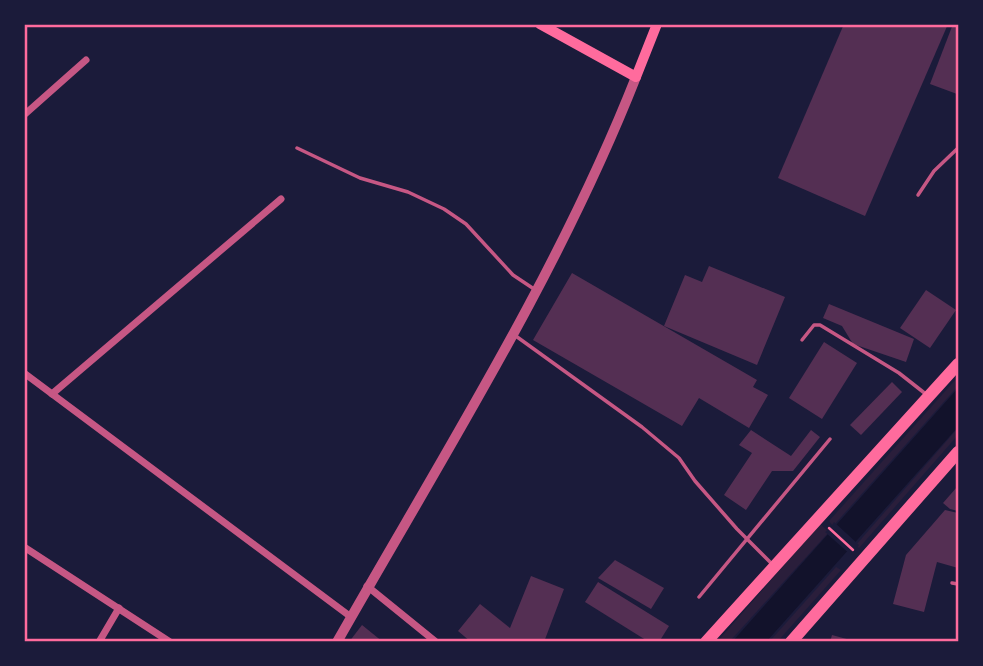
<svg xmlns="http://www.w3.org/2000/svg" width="983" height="666" font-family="'Work Sans',sans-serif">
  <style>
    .green { fill: #2a1e3b }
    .water { fill: #12122b }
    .pier { fill: #1b1b3a }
    .building { fill: #542f53 }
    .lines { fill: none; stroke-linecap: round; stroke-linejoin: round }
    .path { stroke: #ff6b9d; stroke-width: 2.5 }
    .service { stroke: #c65784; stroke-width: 3.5 }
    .minor { stroke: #c65784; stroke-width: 7 }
    .tertiary { stroke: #c65784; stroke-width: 10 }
    .secondary { stroke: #ff6b9d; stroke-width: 10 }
    .trunk { stroke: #ff6b9d; stroke-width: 12 }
    .neatline { fill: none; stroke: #ff6b9d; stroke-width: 2.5 }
  </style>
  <rect width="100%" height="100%" fill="#1b1b3a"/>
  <g class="green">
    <polygon points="958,377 958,386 833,526 829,521"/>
    <polygon points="958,428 958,435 859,548 856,545"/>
    <polygon points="820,524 829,532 730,641 717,642"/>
    <polygon points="836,567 841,570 778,641 770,641"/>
  </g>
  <polygon class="water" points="958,388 958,427 767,641 732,642"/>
  <polygon class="pier" points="834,522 859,545 851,555 825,532 830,529"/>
  <g class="building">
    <polygon points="844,24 948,24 865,216 778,178"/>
    <polygon points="953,24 958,24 957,94 930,84"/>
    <polygon points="709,266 785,297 757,365 664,326 685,275 702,282"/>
    <polygon points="572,273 757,380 753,387 768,395 749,428 699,398 682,426 533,340"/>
    <polygon points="926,290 956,310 930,348 900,328"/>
    <polygon points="829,304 914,339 906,362 853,344 842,326 823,318"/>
    <polygon points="824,342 857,363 822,419 789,398"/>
    <polygon points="892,382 902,392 861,435 850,425"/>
    <polygon points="751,430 791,456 811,430 820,437 793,471 772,471 746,510 724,495 752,453 739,445"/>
    <polygon points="957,487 958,489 958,511 950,509 943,503"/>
    <polygon points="945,510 958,513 958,568 937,562 924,612 893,604 906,555"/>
    <polygon points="615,560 664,588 651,609 598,578"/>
    <polygon points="531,576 564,589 544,642 471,642 458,631 480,604 510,628"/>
    <polygon points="598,582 669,626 659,642 649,642 585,602"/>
    <polygon points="362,625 383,642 349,642"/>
    <polygon points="832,635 854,641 853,642 830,642"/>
  </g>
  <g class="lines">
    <polyline class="path" points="829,528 853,550"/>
    <g class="service">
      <polyline points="297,148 360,178 408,192 444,209 466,224 513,275 534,289"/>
      <polyline points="918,195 934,171 958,148"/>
      <polyline points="513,334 642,427 679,458 695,481 737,529 773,565"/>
      <polyline points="802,340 814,325 820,325 899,373 927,395"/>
      <polyline points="952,583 958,584"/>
      <polyline points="699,597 830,439"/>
    </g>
    <g class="minor">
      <polyline points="24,115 86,60"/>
      <polyline points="24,373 351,617"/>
      <polyline points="52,394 281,199"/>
      <polyline points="24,547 170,642"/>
      <polyline points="367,586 436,642"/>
      <polyline points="99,642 119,608"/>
    </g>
    <path class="tertiary" d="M337,642C442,457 558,275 636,77"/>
    <polyline class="secondary" points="540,24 636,77 657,24"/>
    <g class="trunk">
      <polyline points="706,642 958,364"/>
      <polyline points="791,642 958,452"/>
    </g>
  </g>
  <rect width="983" height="666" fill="none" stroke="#1b1b3a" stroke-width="52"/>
  <rect x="26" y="26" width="931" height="614" class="neatline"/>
</svg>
